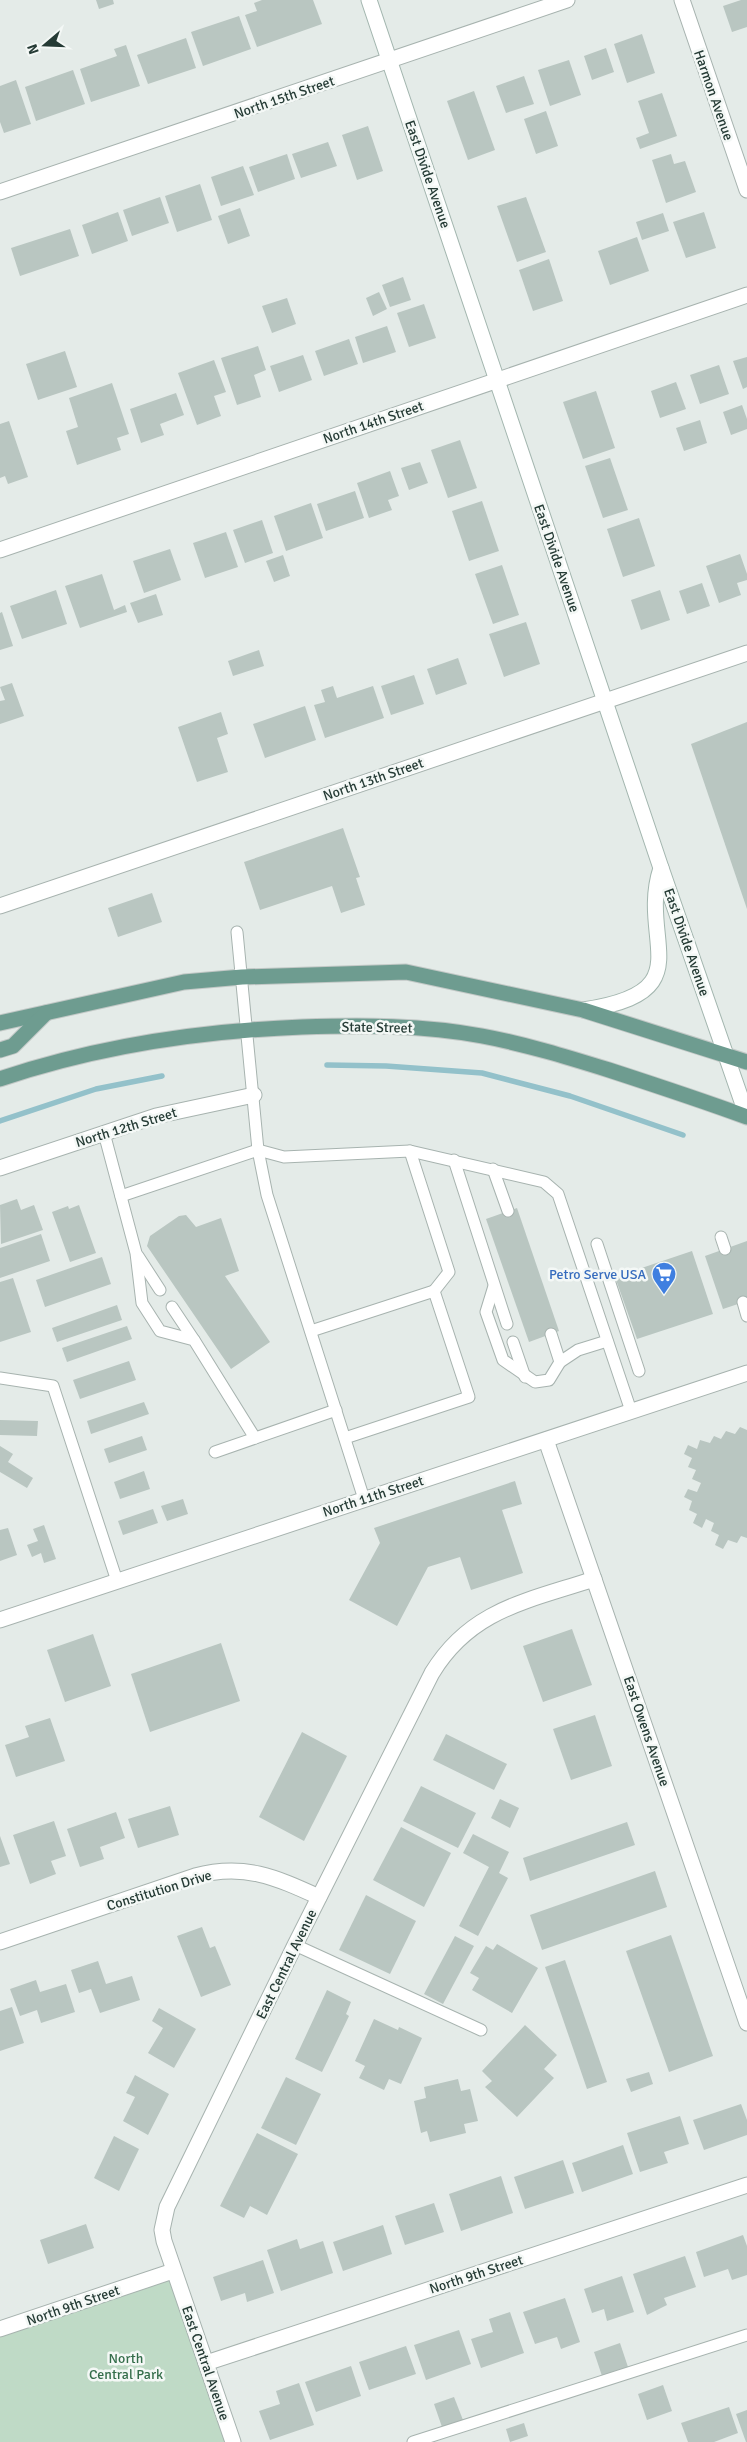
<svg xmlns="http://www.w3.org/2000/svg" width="747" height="2442" font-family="Signika,sans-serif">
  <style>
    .green { fill: #bfdac6 }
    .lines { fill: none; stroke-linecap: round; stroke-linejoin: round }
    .stream { stroke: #93c1ca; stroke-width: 5.5 }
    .building { fill: #b9c6c1 }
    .lane-casing { stroke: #a7b3af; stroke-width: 13 }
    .street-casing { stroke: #a7b3af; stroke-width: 17 }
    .secondary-casing { stroke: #a3b6af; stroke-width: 17 }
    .primary-casing { stroke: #c2c8c6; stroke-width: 17 }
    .lane { stroke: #fff; stroke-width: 11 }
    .street { stroke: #fff; stroke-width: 15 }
    .secondary { stroke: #fff; stroke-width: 15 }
    .primary { stroke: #6e9c90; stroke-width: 15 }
    .labels { text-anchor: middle; stroke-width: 5; stroke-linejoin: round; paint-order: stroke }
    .street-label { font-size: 14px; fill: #253b35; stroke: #f4f8f6 }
    .shop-label { font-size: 14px; fill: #366cbe; stroke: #f4f8f6; text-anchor: end }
    .park-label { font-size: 14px; fill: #346d4a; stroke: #f4f8f6 }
  </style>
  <rect width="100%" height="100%" fill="#e4ebe8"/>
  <polygon class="green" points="173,2271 232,2442 0,2442 0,2328"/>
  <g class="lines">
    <g class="stream">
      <polyline points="327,1065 386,1066 482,1073 570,1096 683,1135"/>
      <polyline points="0,1121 96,1089 162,1076"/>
    </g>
  </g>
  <g class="building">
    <polygon points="96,0 113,0 114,4 99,9"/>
    <polygon points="262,0 313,0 322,24 257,47 245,15 257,11 254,3"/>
    <polygon points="741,0 747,0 747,27 732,32 723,6"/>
    <polygon points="239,16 251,49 203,66 191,32"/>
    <polygon points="642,34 655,73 627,83 614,44"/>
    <polygon points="186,38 196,68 148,84 137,55"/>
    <polygon points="126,45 140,86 91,102 80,69 117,56 114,49"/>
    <polygon points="606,48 614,72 592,80 584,56"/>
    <polygon points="569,60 581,95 550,106 538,70"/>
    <polygon points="73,70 85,104 36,121 25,87"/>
    <polygon points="524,76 534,104 506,113 496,86"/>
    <polygon points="16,80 31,124 4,133 0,122 0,86"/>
    <polygon points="474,91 495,150 468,160 447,101"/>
    <polygon points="662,93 677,136 640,149 636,138 649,133 638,101"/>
    <polygon points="546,111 558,146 536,154 524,119"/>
    <polygon points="368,126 383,171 357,180 342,135"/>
    <polygon points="328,142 337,166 301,178 292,154"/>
    <polygon points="287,154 295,179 258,192 249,167"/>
    <polygon points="671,154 674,164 685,161 696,192 666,203 652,160"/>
    <polygon points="243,166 254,195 221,206 211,177"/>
    <polygon points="200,184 212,220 177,232 165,196"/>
    <polygon points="160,197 169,223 132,236 123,210"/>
    <polygon points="526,197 546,252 517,262 497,206"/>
    <polygon points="240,208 250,236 228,244 218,216"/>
    <polygon points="118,212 128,241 92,254 82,225"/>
    <polygon points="704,212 716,248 686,258 673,222"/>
    <polygon points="663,213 669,231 642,240 636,222"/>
    <polygon points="70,229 79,256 20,276 11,248"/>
    <polygon points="637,237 649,271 610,285 598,251"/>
    <polygon points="549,259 563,301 533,311 519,270"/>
    <polygon points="403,277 411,300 390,307 382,285"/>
    <polygon points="379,292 387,309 373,316 366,298"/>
    <polygon points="287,298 296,324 272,333 262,306"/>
    <polygon points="424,304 436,338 409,347 397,313"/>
    <polygon points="387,326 396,352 363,363 355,337"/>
    <polygon points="349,339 358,364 324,376 315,351"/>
    <polygon points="258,346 266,370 254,375 261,397 237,405 221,358"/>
    <polygon points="65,351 77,387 38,400 26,364"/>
    <polygon points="303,355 312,380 279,392 270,366"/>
    <polygon points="747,357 747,387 743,389 733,361"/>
    <polygon points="214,360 226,392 214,396 221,416 197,425 178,373"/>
    <polygon points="719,365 729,394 700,404 690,375"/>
    <polygon points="676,382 686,409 660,418 651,391"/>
    <polygon points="112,383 129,434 117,438 121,450 77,465 66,431 78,427 69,398"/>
    <polygon points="596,391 615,448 583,459 563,402"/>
    <polygon points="176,393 184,415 160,424 164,435 141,443 130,409"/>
    <polygon points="742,405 747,419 747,429 731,435 723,412"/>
    <polygon points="700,420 707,443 684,451 676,428"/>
    <polygon points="9,421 28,477 8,484 5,476 0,478 0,424"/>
    <polygon points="460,440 477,488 448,498 431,450"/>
    <polygon points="610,458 628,510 603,518 585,466"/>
    <polygon points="420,462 428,483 409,490 401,468"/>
    <polygon points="390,471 399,496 388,500 392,510 369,518 357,483"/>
    <polygon points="355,491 364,518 326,531 317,504"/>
    <polygon points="482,501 499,551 469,561 452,511"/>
    <polygon points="311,503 323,538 286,551 274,516"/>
    <polygon points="639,518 655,566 623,577 607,529"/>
    <polygon points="262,520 273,553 245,563 233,530"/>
    <polygon points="226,532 238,567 205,578 193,543"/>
    <polygon points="170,549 181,580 144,593 133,561"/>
    <polygon points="740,554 747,574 747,580 737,583 741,595 719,603 706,566"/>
    <polygon points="283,555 290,576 274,582 266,561"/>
    <polygon points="502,565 519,615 493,624 475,574"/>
    <polygon points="102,574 114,610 125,605 127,612 80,628 65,586"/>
    <polygon points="702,583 710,606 687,614 679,591"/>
    <polygon points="56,590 67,624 22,639 10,606"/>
    <polygon points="660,590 670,620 641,630 631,600"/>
    <polygon points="156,594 163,615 138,623 130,603"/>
    <polygon points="2,612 13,646 0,650 0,613"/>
    <polygon points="526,622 540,664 504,677 489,634"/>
    <polygon points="259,650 264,666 233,676 228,661"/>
    <polygon points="458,658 467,684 436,695 427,669"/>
    <polygon points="414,675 424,704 391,715 381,686"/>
    <polygon points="12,683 24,716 0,724 0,701 5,700 0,687"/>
    <polygon points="333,686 337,698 373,686 384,718 325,738 314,705 325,702 321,690"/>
    <polygon points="305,706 316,740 265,758 253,724"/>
    <polygon points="221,712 228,734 217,738 228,772 197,782 178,727"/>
    <polygon points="747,722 747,909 691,744"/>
    <polygon points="343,828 360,877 356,878 365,905 341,913 332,886 260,910 244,862"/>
    <polygon points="152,893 162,922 118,937 108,908"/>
    <polygon points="17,1199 21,1210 34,1205 43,1230 1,1244 0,1205"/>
    <polygon points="79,1205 96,1253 70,1262 52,1212 68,1206 69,1209"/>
    <polygon points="517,1208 559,1331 529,1342 486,1219"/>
    <polygon points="186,1215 196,1227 221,1218 239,1271 225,1276 270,1342 231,1369 147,1246 150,1236 179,1216"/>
    <polygon points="41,1234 50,1261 0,1278 0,1248"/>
    <polygon points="747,1241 747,1301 723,1309 705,1256"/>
    <polygon points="692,1251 713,1314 637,1339 615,1277"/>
    <polygon points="102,1257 111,1284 45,1307 36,1280"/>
    <polygon points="13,1278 31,1332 0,1342 0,1282"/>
    <polygon points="117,1305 122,1320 57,1342 52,1328"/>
    <polygon points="127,1326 132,1339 67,1362 62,1348"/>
    <polygon points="129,1361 136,1380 80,1399 73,1380"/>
    <polygon points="144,1402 149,1414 91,1434 87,1421"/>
    <polygon points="0,1420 38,1421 37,1436 0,1435"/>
    <polygon points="740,1427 747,1430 747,1538 741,1536 737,1543 728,1540 723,1549 715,1545 719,1535 711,1531 714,1523 706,1519 702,1528 693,1523 697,1514 689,1510 692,1501 684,1497 688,1489 697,1492 701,1483 692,1479 696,1470 688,1467 692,1458 684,1454 688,1445 697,1449 700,1440 710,1443 714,1436 721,1439 726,1431 735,1434"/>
    <polygon points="142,1436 147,1450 109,1463 104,1449"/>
    <polygon points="0,1446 13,1454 8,1462 33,1478 27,1488 0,1472"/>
    <polygon points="144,1471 150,1489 120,1499 114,1482"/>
    <polygon points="515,1481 522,1504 502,1510 523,1573 471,1590 460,1557 428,1567 397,1626 349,1600 380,1543 374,1528"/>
    <polygon points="183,1499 188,1514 167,1521 161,1506"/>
    <polygon points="153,1509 158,1523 123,1535 118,1521"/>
    <polygon points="44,1525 56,1559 44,1563 41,1553 32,1557 27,1545 38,1541 33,1529"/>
    <polygon points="8,1528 17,1555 0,1561 0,1530"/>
    <polygon points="572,1629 592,1685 543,1702 523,1646"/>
    <polygon points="93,1634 111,1686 65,1702 47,1650"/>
    <polygon points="221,1643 240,1701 150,1732 131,1674"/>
    <polygon points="595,1715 612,1766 571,1780 553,1729"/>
    <polygon points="50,1718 65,1761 16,1777 5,1745 29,1737 25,1726"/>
    <polygon points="302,1732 347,1756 304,1841 259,1817"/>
    <polygon points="446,1734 507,1764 494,1790 433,1760"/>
    <polygon points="421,1786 476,1813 458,1848 403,1821"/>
    <polygon points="500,1799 519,1808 510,1828 491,1818"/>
    <polygon points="170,1806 179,1835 138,1848 128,1819"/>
    <polygon points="116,1812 125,1838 100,1847 104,1859 80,1867 67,1829"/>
    <polygon points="54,1821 66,1856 51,1861 56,1874 30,1884 13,1835"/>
    <polygon points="627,1822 635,1845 530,1881 523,1858"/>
    <polygon points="401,1827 451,1853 424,1907 373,1880"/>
    <polygon points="473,1834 509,1852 499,1873 508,1878 478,1936 459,1926 489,1867 463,1853"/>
    <polygon points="0,1836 10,1864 0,1867"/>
    <polygon points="655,1871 667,1907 542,1950 530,1915"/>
    <polygon points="366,1895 416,1921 390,1974 339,1950"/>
    <polygon points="202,1927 210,1948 215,1946 231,1985 201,1997 177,1936"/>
    <polygon points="671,1935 713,2056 669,2072 626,1951"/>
    <polygon points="455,1936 474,1946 443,2004 424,1994"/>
    <polygon points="497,1944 538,1968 512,2013 472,1990 479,1978 470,1973 486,1946 493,1950"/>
    <polygon points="565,1960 607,2082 587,2089 545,1967"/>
    <polygon points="98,1961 106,1984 132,1976 140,2000 100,2013 91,1989 79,1993 71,1970"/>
    <polygon points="36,1980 40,1992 66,1984 75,2012 41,2023 37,2010 20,2016 10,1989"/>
    <polygon points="327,1990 351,2002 346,2014 349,2016 322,2072 295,2059"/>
    <polygon points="12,2007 24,2043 0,2051 0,2011"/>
    <polygon points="159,2008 196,2029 174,2068 148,2053 163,2028 152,2021"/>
    <polygon points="374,2019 398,2030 399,2027 422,2038 401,2084 389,2079 384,2090 359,2078 365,2066 355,2061"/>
    <polygon points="525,2025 557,2055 544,2069 554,2078 517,2117 485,2087 492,2081 482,2071"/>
    <polygon points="649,2072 653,2084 631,2092 626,2079"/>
    <polygon points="135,2075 169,2094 148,2135 123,2121 135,2097 126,2093"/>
    <polygon points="286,2077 321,2094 296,2145 261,2128"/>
    <polygon points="458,2079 461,2091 470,2089 478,2121 464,2124 466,2133 430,2142 427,2131 421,2133 414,2101 426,2098 424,2087"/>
    <polygon points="741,2104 747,2120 747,2135 704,2150 693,2120"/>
    <polygon points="680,2116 689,2144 664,2152 668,2163 640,2172 627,2133"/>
    <polygon points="257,2133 298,2154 267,2215 250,2206 244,2218 220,2206"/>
    <polygon points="114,2136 139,2149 119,2191 94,2178"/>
    <polygon points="623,2145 633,2174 582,2192 572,2163"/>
    <polygon points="563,2160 574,2193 525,2209 514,2177"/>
    <polygon points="501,2176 513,2213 461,2231 449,2194"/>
    <polygon points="434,2203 444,2232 405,2245 395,2216"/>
    <polygon points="86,2224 94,2248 48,2264 40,2240"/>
    <polygon points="383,2225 392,2254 343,2271 333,2242"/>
    <polygon points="743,2235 747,2246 747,2275 732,2280 728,2269 704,2277 696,2252"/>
    <polygon points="297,2239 300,2249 323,2241 333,2273 281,2291 267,2250"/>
    <polygon points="685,2256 696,2287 664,2298 667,2305 647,2315 633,2274"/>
    <polygon points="263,2260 274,2293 247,2302 245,2293 221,2301 213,2277"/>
    <polygon points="622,2276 634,2312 607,2321 604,2309 592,2313 584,2289"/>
    <polygon points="565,2298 580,2342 561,2349 557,2337 535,2344 523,2312"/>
    <polygon points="510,2312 524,2353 481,2368 471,2339 493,2332 489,2319"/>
    <polygon points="459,2330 471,2364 426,2380 414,2345"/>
    <polygon points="620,2343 628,2367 602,2376 594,2352"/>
    <polygon points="406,2346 416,2374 369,2390 359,2362"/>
    <polygon points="351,2366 361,2396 316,2412 305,2382"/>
    <polygon points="299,2383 314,2425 270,2440 259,2411 280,2404 276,2391"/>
    <polygon points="663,2385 672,2411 647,2420 638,2394"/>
    <polygon points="454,2397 463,2420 442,2427 434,2404"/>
    <polygon points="729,2407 738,2433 714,2442 688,2442 681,2423"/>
    <polygon points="747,2410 747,2442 746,2442 736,2414"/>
    <polygon points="524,2423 528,2436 510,2442 506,2429"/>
  </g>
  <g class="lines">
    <defs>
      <g id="lane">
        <polyline points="237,932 258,1150 267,1195 364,1499"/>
        <polyline points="104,1133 136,1253 142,1303 160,1331 194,1340 255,1438"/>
        <polyline points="410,1151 449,1272 434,1291"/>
        <polyline points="454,1160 507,1324"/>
        <polyline points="493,1169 508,1211"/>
        <polyline points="121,1196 258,1150 284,1157 410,1151 544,1182 558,1194 631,1411"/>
        <polyline points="721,1237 725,1249"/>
        <polyline points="597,1244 639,1371"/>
        <polyline points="138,1256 160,1290"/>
        <polyline points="494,1286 486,1312 503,1360 535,1382 549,1380 560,1362 551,1334"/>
        <polyline points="743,1302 747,1316"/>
        <polyline points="172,1307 194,1340"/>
        <polyline points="311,1331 434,1291 469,1397 345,1438"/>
        <polyline points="513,1342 525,1377"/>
        <polyline points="560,1362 578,1350 607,1341"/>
        <polyline points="0,1378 53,1386 117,1581"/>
        <polyline points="215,1452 336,1410"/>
        <polyline points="295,1945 481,2030"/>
        <polyline points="413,2442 747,2335"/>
      </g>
      <g id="street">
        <polyline points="682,0 747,190"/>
        <polyline points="0,192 567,0"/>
        <polyline points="0,550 747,295"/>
        <polyline points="0,906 747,653"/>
        <polyline points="0,1168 156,1116 254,1095"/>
        <polyline points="546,1440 747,2023"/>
        <polyline points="0,1620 747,1373"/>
        <path d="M0,1942L195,1876C244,1863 275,1877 319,1897"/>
        <polyline points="0,2329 173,2271"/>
        <polyline points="206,2363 747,2185"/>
        <path d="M233,2442L164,2241L162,2230L167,2207L295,1945L432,1673C471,1609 528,1601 594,1579"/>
      </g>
      <g id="secondary">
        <polyline points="369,0 661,868 747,1116"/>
        <path d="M583,1010C705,992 637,941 661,868"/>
      </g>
      <g id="primary">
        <polyline points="0,1023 184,982 242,977 406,972 583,1010 747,1062"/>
        <polyline points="0,1050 13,1046 46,1013"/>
        <path d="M0,1079C98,1046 199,1031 302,1027C362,1025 423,1025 482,1036C525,1044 567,1057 609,1070C655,1085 701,1100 747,1117"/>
      </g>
    </defs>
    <use href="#lane" class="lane-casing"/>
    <use href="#street" class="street-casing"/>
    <use href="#secondary" class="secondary-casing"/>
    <use href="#primary" class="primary-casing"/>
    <use href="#lane" class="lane"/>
    <use href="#street" class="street"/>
    <use href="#secondary" class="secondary"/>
    <use href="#primary" class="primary"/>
  </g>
  <defs>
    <symbol id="supermarket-pin" viewBox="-11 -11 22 30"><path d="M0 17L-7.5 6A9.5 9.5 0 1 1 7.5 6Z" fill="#3f7fe0" stroke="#f4f8f6"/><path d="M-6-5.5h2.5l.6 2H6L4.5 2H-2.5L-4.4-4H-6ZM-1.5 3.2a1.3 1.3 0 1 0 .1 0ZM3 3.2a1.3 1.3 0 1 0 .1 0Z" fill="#fff"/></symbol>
  </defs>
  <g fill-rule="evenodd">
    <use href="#supermarket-pin" x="650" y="1260" width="28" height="38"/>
  </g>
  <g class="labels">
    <g class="street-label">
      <text transform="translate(714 95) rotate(71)" y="5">Harmon Avenue</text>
      <text transform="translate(284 97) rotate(-19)" y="5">North 15th Street</text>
      <text transform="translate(428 174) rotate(71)" y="5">East Divide Avenue</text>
      <text transform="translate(373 422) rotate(-19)" y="5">North 14th Street</text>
      <text transform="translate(557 558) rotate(71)" y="5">East Divide Avenue</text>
      <text transform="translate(373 779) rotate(-19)" y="5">North 13th Street</text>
      <text transform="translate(687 942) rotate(71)" y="5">East Divide Avenue</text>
      <text transform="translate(377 1027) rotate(1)" y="5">State Street</text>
      <text transform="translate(126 1127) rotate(-17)" y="5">North 12th Street</text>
      <text transform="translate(373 1496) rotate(-18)" y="5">North 11th Street</text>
      <text transform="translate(647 1731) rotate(71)" y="5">East Owens Avenue</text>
      <text transform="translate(159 1890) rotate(-17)" y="5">Constitution Drive</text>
      <text transform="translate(286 1964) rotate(-64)" y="5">East Central Avenue</text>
      <text transform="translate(476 2274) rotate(-18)" y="5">North 9th Street</text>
      <text transform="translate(73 2305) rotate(-19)" y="5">North 9th Street</text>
      <text transform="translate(206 2363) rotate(71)" y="5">East Central Avenue</text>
    </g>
    <g class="shop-label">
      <text x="646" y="1279">Petro Serve USA</text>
    </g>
    <g class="park-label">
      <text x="126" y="2363">North<tspan x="126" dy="16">Central Park</tspan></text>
    </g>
  </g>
  <g transform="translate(45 45) rotate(251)" stroke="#f4f8f6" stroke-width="4" paint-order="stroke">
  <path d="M0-4L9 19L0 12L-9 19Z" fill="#253b35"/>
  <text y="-8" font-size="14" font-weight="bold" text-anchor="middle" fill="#253b35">N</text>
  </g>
</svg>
